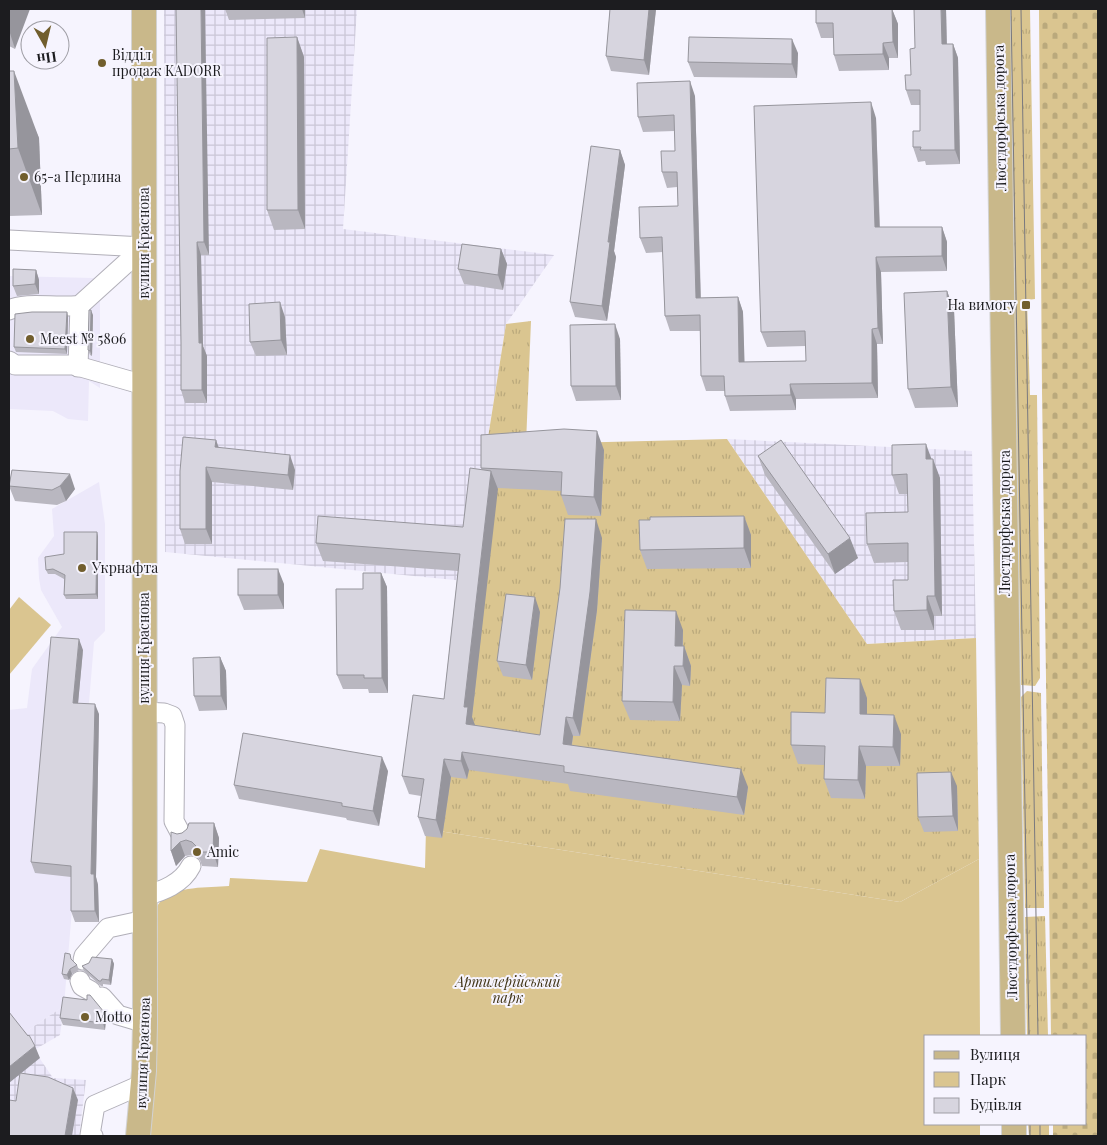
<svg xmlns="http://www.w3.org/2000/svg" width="1107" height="1145" font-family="'Playfair Display',serif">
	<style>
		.built { fill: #ece8fa }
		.industrial { fill: url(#industrial-grid) }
		.grass { fill: url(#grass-tufts) }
		.cemetery { fill: url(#cemetery-stones) }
		.green { fill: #dac590 }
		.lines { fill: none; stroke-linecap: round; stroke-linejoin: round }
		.minor-casing { stroke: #b1afb8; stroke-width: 21 }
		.major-casing { stroke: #d2d2d2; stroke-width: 26 }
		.minor { stroke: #fff; stroke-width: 19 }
		.major { stroke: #c9b88a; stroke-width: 24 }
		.tram { stroke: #7a797f; stroke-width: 1 }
		.wall { fill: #b9b7c0 }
		.shaded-wall { fill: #96959c }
		.building { fill: #d7d5df; stroke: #96959c }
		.poi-dot { fill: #715e2d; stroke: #f6f4fe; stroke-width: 2 }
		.labels { text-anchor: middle; stroke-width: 4; stroke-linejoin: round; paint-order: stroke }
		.poi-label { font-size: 14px; fill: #1c1c1f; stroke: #f6f4fe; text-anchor: start }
		.street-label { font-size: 14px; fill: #1c1c1f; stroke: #f6f4fe }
		.park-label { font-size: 14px; font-style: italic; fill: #413517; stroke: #f6f4fe }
	</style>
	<defs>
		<pattern id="industrial-grid" width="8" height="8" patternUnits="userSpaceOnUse" patternTransform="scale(1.25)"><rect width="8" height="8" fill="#ece8fa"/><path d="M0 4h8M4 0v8" fill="none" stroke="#cac6d6"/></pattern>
		<pattern id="grass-tufts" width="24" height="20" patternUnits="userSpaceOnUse" patternTransform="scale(1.25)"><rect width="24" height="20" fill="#dac590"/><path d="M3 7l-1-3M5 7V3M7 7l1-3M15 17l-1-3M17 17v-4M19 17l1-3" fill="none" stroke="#baa97c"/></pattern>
		<pattern id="cemetery-stones" width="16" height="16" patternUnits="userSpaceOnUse" patternTransform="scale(1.25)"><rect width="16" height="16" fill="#dac590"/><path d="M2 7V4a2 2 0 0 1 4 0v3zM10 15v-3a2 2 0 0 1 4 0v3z" fill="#baa97c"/></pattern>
	</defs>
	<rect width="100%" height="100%" fill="#f6f4fe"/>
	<!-- built -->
	<g class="built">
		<polygon points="9,276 93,278 100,277 100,388 89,381 88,421 68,419 53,411 9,409"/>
		<polygon points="99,482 105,524 105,631 94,642 64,1006 9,1043 9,710 27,708 32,669 62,627 41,590 39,578 38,558 54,536 52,509"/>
	</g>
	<!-- industrial -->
	<g class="industrial">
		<polygon points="164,9 357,9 343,229 554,255 506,324 465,581 165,552"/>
		<polygon points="727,439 972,451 976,638 867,644"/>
		<polygon points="64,1006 60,1035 34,1050 53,1078 86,1080 79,1136 9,1136 9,1043"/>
	</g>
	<!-- grass -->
	<g class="grass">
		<polygon points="1009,9 1030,9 1035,299 1027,300 1030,395 1037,395 1040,678 1035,686 1021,685"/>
		<polygon points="531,321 526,444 727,439 867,644 976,638 979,859 900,902 426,829 506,324"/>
		<polygon points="1027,691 1041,693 1044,908 1025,908 1021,697"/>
		<polygon points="1045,916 1048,1036 1027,1036 1025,917"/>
		<polygon points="1028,1124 1049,1124 1049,1136 1029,1136"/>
	</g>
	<!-- cemetery -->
	<polygon class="cemetery" points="1039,9 1098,9 1098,1136 1053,1136 1053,1124 1086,1124 1086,1036 1051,1036 1042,391"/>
	<!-- green -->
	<g class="green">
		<polygon points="19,597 51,625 9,675 9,610"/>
		<path d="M 426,829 L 900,902 L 979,859 L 980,1036 L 926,1036 L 926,1124 L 980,1124 L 980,1136 L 142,1136 L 150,920 C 153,914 156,907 160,902 C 176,885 208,888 229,886 L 230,878 L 307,882 L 320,849 L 425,868 Z"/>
	</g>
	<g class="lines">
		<!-- minor casing -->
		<g class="minor-casing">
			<g id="minor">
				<polyline points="9,240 144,247"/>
				<path d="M 9,310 C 28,301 57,309 80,305 L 144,247"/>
				<polyline points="9,361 15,365 74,365 144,385"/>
				<polyline points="78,367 80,305"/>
				<polyline points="144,712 164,713 172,716 175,725 174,821 183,838"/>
				<path d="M 145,896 C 162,891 182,884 191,866"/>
				<polyline points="83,960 84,956 108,928 145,920"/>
				<polyline points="80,981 82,986 91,991"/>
				<polyline points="102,997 118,1015 145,1023"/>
				<polyline points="93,1136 90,1135 95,1105 143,1084"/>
			</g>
		</g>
		<!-- major casing -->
		<g class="major-casing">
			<g id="major">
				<polyline points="998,9 1013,1036"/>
				<polyline points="1014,1124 1014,1136"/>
				<polyline points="138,1136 144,1071 145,1023 144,9"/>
			</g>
		</g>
		<!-- minor -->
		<use href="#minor" class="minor"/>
		<!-- major -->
		<use href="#major" class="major"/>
		<!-- tram -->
		<g class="tram">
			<polyline points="1011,9 1029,1036"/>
			<polyline points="1021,9 1038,1036"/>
			<polyline points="1030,1124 1030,1136"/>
			<polyline points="1040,1124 1040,1136"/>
		</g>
	</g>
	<!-- wall -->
	<g class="wall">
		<polygon points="9,9 15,49 9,46"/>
		<polygon points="176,9 209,255 201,255 203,346 207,356 207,403 185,403 181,390 181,343"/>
		<polygon points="225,9 305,9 305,18 229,20"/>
		<polygon points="610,9 656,9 649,75 611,71 606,56"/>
		<polygon points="892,9 898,24 898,58 889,58 889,70 839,71 834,55 833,38 821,38 816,23"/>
		<polygon points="946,9 947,44 953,44 958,58 960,164 926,165 925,161 918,162 913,147 920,131 920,105 911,105 906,90 911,75 915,48"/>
		<polygon points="297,37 304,57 305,229 274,230 267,210"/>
		<polygon points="798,53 797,78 694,77 688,62"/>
		<polygon points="9,71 39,138 42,215 9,216"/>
		<polygon points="695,96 701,298 738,297 743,312 744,362 806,361 806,346 767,347 761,332 876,118 880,227 942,227 947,242 947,271 881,272 883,344 877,344 878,398 796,399 796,410 730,411 725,396 725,391 706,391 701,376 700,331 670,331 665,316 663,252 646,253 640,238 678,206 677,187 667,188 662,172 675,151 675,131 643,132 638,117"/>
		<polygon points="620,150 625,165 614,251 616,257 607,321 575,317 570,302"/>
		<polygon points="501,249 507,264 503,290 464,284 458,269"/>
		<polygon points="36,270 39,280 39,294 17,296 13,286"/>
		<polygon points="947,291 954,310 958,407 915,408 908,389"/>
		<polygon points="67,312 68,317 67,354 16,352 14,347"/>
		<polygon points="93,315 92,356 90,355 88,350"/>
		<polygon points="285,317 287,355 256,356 250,342"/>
		<polygon points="620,339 621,400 576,401 571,386"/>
		<polygon points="216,440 219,448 295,470 293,490 212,482 212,544 185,544 180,529"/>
		<polygon points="604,450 601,516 568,515 561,495 562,491 497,488 472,717 475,726 540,735 602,538 597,610 580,736 573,736 572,745 748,787 744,815 570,791 568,784 469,770 467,779 451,777 442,838 425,836 418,817 421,796 409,794 402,776 444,699 458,571 323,561 316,543 463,527 482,470 481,468"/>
		<polygon points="758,456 858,558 835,574 765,475"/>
		<polygon points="931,459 940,478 942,616 934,616 934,630 901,630 894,611 908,580 908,562 874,563 867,544 908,512 907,494 899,494 892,475"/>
		<polygon points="12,470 75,489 66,501 57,505 15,501 9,486"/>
		<polygon points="744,516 751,535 751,568 647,569 640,550 650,520"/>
		<polygon points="97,532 98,537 98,599 66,599 64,595 64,579 55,574 48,574 46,570 64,554"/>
		<polygon points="381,573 387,587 388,693 369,693 368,689 343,689 337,675 363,589"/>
		<polygon points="284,584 284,609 244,610 238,595"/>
		<polygon points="540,612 532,680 503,676 497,661"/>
		<polygon points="683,630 683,646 684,646 691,666 690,686 682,685 680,721 630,720 622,701"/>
		<polygon points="83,650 78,703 99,714 96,877 98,885 99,922 75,922 71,911 71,877 35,873 31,862"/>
		<polygon points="220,657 226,671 227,710 199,711 194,696"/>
		<polygon points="867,698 867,714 901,734 900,766 866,766 865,799 831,798 824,779 824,765 798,764 791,745 825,713"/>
		<polygon points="388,771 379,826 347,820 346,818 239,799 234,785"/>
		<polygon points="957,786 958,831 924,832 918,817"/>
		<polygon points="214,823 219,838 218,867 202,866 200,860 197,857 191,855 185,856 176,866 171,851 177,834 182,833"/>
		<polygon points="72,959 72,960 77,965 79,970 72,974 69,980 64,979 62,974"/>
		<polygon points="112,959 114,964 111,985 103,984 103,986 101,986 84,971 82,966"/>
		<polygon points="104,1012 106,1019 105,1030 63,1025 60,1018"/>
	</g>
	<!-- shaded-wall -->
	<g class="shaded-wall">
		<polygon points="9,9 30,9 15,49 9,30"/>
		<polygon points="201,9 205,9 209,255 204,242"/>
		<polygon points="302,9 305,9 305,18"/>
		<polygon points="649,9 656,9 649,75 644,60"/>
		<polygon points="892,9 898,24 898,58 893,42"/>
		<polygon points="941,9 946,9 947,59 942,44"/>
		<polygon points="297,37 304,57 305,229 298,210"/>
		<polygon points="792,39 798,53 797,78 792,64"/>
		<polygon points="883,43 889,58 889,70 883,54"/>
		<polygon points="953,44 958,58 960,164 955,150"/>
		<polygon points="14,71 39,138 42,215 18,148"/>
		<polygon points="690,81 695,96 701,313 696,298"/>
		<polygon points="871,102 876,118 880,243 875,227"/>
		<polygon points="620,150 625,165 614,251 616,257 607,321 602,306 608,242"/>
		<polygon points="942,227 947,242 947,271 942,256"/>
		<polygon points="197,242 201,255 203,346 207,356 207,403 202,390 199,343"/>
		<polygon points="501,249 507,264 503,290 498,275"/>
		<polygon points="876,257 881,272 883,344 878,328"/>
		<polygon points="36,270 39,280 39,294 35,284"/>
		<polygon points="947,291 954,310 958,407 951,387"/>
		<polygon points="738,297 743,312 745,377 739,362"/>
		<polygon points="280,302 285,317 287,355 281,340"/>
		<polygon points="91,310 93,315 92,356 90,351"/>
		<polygon points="67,312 68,317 67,354 65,349"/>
		<polygon points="615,324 620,339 621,400 616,386"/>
		<polygon points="872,329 877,344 878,398 872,383"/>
		<polygon points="790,384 796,399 796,410 791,395"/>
		<polygon points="597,431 604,450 601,516 594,497"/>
		<polygon points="216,440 221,455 215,447"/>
		<polygon points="926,444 933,463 926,459"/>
		<polygon points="290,455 295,470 293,490 288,475"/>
		<polygon points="933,459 940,478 942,616 935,596"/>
		<polygon points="206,467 212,482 212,544 206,529"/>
		<polygon points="491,471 498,489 472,717 475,725 466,724 464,707"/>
		<polygon points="70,474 75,489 66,501 60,486"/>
		<polygon points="744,516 751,535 751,568 744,548"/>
		<polygon points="596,519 602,538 597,610 580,736 573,718"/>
		<polygon points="97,532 98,537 98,599 96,594"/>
		<polygon points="850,538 858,558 835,574 828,554"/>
		<polygon points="278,569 284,584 284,609 278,595"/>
		<polygon points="381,573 387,587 388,693 382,678"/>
		<polygon points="927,596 934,616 934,630 927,610"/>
		<polygon points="535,597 540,612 532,680 526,665"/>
		<polygon points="676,611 683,630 682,665 675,646"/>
		<polygon points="79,639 83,650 77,714 73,703"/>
		<polygon points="684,646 691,666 690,686 683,666"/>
		<polygon points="220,657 226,671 227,710 221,696"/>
		<polygon points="674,666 682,685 680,721 673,702"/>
		<polygon points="860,679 867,698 867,733 860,714"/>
		<polygon points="95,704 99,714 96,877 98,885 99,922 95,911 91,874"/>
		<polygon points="894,715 901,734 900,766 893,747"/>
		<polygon points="566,717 573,736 569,762 563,744"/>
		<polygon points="859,746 866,766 865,799 858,780"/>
		<polygon points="462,752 469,770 467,779 461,761"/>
		<polygon points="382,757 388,771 379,826 373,811"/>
		<polygon points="444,759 451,777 442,838 436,820"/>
		<polygon points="741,769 748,787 744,815 737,797"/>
		<polygon points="951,772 957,786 958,831 953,816"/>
		<polygon points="214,823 219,838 218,867 213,852"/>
		<polygon points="180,842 185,856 176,866 171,851"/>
		<polygon points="112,959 114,964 111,985 109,980"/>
		<polygon points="70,969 72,974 69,980 67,975"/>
		<polygon points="104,1012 106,1019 105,1030 103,1023"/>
		<polygon points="35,1046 40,1058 9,1083 9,1067"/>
		<polygon points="73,1088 78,1100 72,1136 65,1136"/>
	</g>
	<!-- building -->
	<g class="building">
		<polygon points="176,9 201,9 204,242 197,242 199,343 202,343 202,390 181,390 181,343"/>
		<polygon points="610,9 649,9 644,60 606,56"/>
		<polygon points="816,9 892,9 893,42 883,43 883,54 834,55 833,23 816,23"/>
		<polygon points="914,9 941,9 942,44 953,44 955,150 920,150 921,147 913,147 913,131 920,131 920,90 906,90 905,75 911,75 910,49 915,48"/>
		<polygon points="297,37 298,210 267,210 267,38"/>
		<polygon points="689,37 792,39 792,64 688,62"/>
		<polygon points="9,71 14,71 18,148 9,149"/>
		<polygon points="690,81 696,298 738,297 739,362 806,361 805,331 761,332 754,106 871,102 875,227 942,227 942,256 876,257 878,328 872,329 872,383 790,384 791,395 725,396 724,376 701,376 700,315 665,316 662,237 640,238 639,207 678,206 677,172 662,172 661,151 675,151 674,115 638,117 637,83"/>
		<polygon points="591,146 620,150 608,242 610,242 602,306 570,302"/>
		<polygon points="462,244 501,249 498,275 458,269"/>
		<polygon points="13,269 36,270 35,284 13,286"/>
		<polygon points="947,291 951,387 908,389 904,293"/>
		<polygon points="280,302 281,340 250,342 249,304"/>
		<polygon points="89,310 91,310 90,351 88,350"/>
		<polygon points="32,312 67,312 65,349 14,347 15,314"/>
		<polygon points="615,324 616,386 571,386 570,325"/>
		<polygon points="564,429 597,431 594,497 561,495 562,472 481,468 481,435"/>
		<polygon points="183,437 216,440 215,447 290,455 288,475 206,467 206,529 180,529 180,471"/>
		<polygon points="781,440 850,538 828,554 758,456"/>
		<polygon points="926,444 926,459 933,459 935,596 927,596 927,610 894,611 893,580 908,580 908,543 867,544 866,513 908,512 907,474 892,475 892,445"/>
		<polygon points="470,468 491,471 464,707 468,707 466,724 540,735 560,588 565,519 596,519 590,592 573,718 566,717 563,744 741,769 737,797 564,772 564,766 462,752 461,761 444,759 436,820 418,817 424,779 402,776 413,695 444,699 460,554 316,543 318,516 463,527"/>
		<polygon points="12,470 70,474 60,486 52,490 9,486"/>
		<polygon points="744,516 744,548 640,550 639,520 650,520 650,517"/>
		<polygon points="64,532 97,532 96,594 64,595 65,575 53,569 46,570 45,557 64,554"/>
		<rect x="238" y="569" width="40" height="26"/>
		<polygon points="363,573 381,573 382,678 364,678 364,675 337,675 336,589 363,589"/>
		<polygon points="506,594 535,597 526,665 497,661"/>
		<polygon points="625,610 676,611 675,646 684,646 683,666 674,666 673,702 622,701"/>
		<polygon points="51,637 79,639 73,703 95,704 91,874 94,874 95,911 71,911 71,866 31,862"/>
		<polygon points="220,657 221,696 194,696 193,658"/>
		<polygon points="826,678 860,679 860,714 894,715 893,747 859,746 858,780 824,779 825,746 791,745 791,712 825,713"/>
		<polygon points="243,733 382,757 373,811 342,806 342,803 234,785"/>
		<polygon points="951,772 953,816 918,817 917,773"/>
		<polygon points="189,823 214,823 213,852 197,852 196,846 192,842 186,840 180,842 171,851 171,832 177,834 182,833 187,829"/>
		<polygon points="65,953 70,954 71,959 77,965 70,969 67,975 62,974"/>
		<polygon points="92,957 112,959 109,980 102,979 101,981 99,981 82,966 89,963"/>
		<polygon points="87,995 90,995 104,1012 103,1023 60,1018 63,997 87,1000"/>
		<polygon points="9,1012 28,1036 29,1035 35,1046 9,1067"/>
		<polygon points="20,1073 48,1077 73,1088 65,1136 9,1136 9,1100 16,1101"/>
	</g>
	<!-- markers -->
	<g class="poi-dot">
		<circle cx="102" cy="63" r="5"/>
		<circle cx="24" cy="177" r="5"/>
		<rect x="1021" y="300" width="10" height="10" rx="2.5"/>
		<circle cx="30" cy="339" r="5"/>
		<circle cx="82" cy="568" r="5"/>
		<circle cx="197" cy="852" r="5"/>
		<circle cx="85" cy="1017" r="5"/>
	</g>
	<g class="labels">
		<!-- poi labels -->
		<g class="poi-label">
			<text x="112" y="60">Відділ<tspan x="112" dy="16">продаж KADORR</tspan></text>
			<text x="34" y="182">65-а Перлина</text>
			<text x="1016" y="310" text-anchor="end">На вимогу</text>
			<text x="40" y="344">Meest № 5806</text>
			<text x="92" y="573">Укрнафта</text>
			<text x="207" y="857">Amic</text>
			<text x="95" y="1022">Motto</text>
		</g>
		<!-- street labels -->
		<g class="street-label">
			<text transform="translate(1000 118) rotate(-91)" y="5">Люстдорфська дорога</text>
			<text transform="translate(144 243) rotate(-90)" y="5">вулиця Краснова</text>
			<text transform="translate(1005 523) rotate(-90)" y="5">Люстдорфська дорога</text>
			<text transform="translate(144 648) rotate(-90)" y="5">вулиця Краснова</text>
			<text transform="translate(1011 927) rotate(-91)" y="5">Люстдорфська дорога</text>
			<text transform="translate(143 1053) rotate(-88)" y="5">вулиця Краснова</text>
		</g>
		<!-- park labels -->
		<g class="park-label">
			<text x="508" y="987">Артилерійський<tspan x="508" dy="16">парк</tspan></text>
		</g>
	</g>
	<!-- border -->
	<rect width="1107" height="1145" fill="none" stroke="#1c1c1f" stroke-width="20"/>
	<!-- legend -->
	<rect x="924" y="1035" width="162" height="90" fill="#f6f4fe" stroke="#9f9ea5"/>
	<rect x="934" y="1051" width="25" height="8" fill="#c9b88a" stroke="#9f9ea5"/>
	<text x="970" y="1060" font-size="15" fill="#1c1c1f">Вулиця</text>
	<rect x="934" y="1072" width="25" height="15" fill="#dac590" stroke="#9f9ea5"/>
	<text x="970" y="1085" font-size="15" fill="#1c1c1f">Парк</text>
	<rect x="934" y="1098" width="25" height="15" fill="#d7d5df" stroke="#9f9ea5"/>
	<text x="970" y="1110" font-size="15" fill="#1c1c1f">Будівля</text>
	<!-- north arrow -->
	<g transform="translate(45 45) rotate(172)"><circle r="24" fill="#f6f4fe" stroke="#9f9ea5"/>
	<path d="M0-4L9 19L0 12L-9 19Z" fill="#715e2d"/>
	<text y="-8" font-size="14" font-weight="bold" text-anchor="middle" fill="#1c1c1f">Пн</text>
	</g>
</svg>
